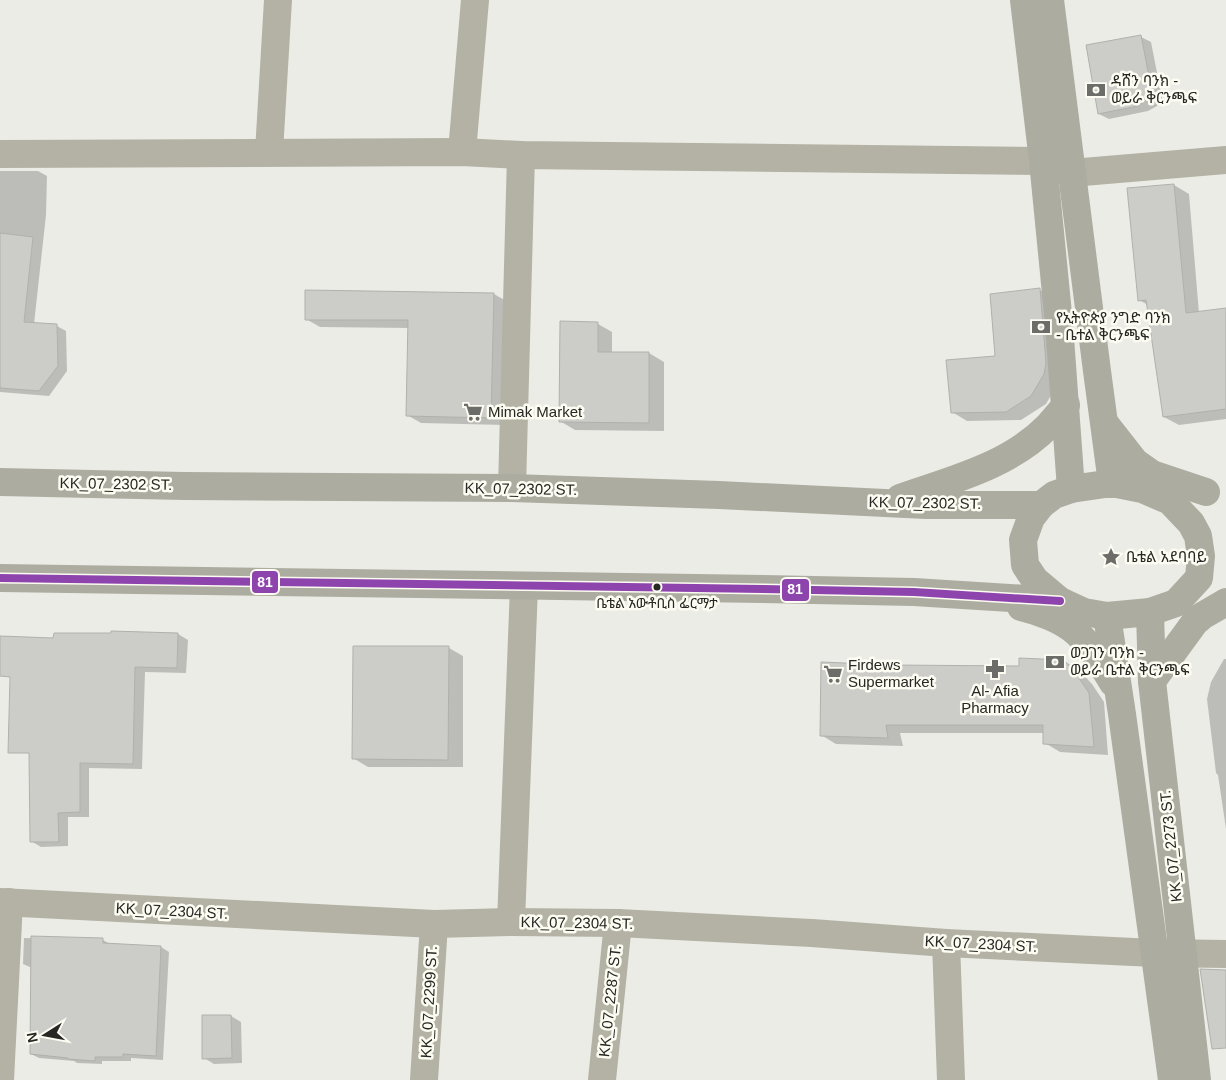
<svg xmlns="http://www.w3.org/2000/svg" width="1226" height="1080" font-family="Arial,'Noto Sans Ethiopic',sans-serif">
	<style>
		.shadow { fill: #0003 }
		.building { fill: #ccccc8; stroke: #b0b0ad }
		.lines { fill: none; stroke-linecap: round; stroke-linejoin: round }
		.street { stroke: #b3b2a4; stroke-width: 28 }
		.primary { stroke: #acaca0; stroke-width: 28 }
		.bus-1-casing { stroke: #fcfcf2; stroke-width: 11 }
		.bus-1 { stroke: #8e44ad; stroke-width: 8 }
		.bus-dot { fill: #272723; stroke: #fcfcf2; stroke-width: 2 }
		.labels { text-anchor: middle; stroke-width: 5; stroke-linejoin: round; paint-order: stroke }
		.bus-label { font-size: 14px; fill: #272723; stroke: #fcfcf2 }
		.poi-label { font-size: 15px; fill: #272723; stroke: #fcfcf2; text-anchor: start }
		.street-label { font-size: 15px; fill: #272723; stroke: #fcfcf2 }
		.line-badge { stroke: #fcfcf2; stroke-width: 2 }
		.badge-label { font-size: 14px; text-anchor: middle; font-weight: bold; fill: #fff }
	</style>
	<rect width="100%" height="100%" fill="#ecece7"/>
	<!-- shadow -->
	<g class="shadow">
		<polygon points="1141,37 1151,42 1162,98 1157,106 1148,111 1109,119 1099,114"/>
		<polygon points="0,171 38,171 47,176 46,215 34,324 57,326 66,331 67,371 49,396 0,392"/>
		<polygon points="1174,185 1189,194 1199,313 1226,310 1226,419 1179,425 1164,417 1148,305 1139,300"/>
		<polygon points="1040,290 1054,298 1058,383 1046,404 1021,420 967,421 952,412 996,357"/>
		<polygon points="494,294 508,302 505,425 421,423 407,415 409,328 320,327 306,319"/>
		<polygon points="598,324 612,332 612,353 649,353 664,362 664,431 575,430 560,421"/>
		<polygon points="112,632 178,634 188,640 186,673 145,672 142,769 89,768 89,817 68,817 68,846 41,847 31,841 29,672 0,671 0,636 54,639 112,635"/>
		<polygon points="449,648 463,656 463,767 368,767 353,758"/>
		<polygon points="1224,659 1226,659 1226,829 1218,775 1216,773 1207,699 1211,682"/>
		<polygon points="1064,661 1079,670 1092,684 1104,702 1108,755 1060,752 1045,743 1045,733 900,733 903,746 836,744 821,735 893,666 1020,667"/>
		<polygon points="24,938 103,940 110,944 161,947 169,952 163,1060 131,1058 131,1061 102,1061 102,1064 77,1063 74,1061 39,1058 31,1054 32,968 23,964"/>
		<polygon points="231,1016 241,1022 242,1063 214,1064 204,1058 203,1017"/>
	</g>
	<!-- building -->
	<g class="building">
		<polygon points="1141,35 1152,92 1146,100 1138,106 1098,114 1086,45"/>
		<polygon points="1174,184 1186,313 1226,308 1226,409 1163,417 1146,300 1138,301 1127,188"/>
		<polygon points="0,233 33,237 24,322 57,324 58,366 39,391 0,388"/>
		<polygon points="1040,288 1046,363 1044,374 1031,396 1006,412 951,413 946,360 995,356 990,294"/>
		<polygon points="305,290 494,293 491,418 406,416 408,320 305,320"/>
		<polygon points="560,321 598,322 598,352 649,352 649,423 559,422"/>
		<polygon points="111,631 178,633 177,668 135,667 133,764 80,763 80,812 58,813 59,842 30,842 29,753 8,753 10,677 0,676 0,636 53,638 54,633 111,633"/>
		<polygon points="353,646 449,646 448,760 352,759"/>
		<polygon points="1019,658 1064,660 1077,675 1089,693 1094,747 1043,744 1043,725 886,725 888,738 820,736 821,662 893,665 1019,666"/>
		<polygon points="31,936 103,938 103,943 161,946 156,1056 123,1054 123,1057 95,1057 95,1061 68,1059 68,1058 30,1054"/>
		<polygon points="1200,969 1226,970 1226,1048 1212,1049"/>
		<polygon points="202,1015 231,1015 232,1058 202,1059"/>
	</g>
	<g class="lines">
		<!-- street -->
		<g class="street">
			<polyline points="269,152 278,0"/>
			<polyline points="462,152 475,0"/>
			<polyline points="0,154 462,152 521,155 1043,161"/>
			<polyline points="1071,173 1226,160"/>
			<polyline points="512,488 521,155"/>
			<polyline points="0,902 434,924 511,922 618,923 812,933 946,943 1154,953 1226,954"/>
			<polyline points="511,922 524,586"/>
			<polyline points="946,943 951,1080"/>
			<polyline points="0,1080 9,902"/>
			<polyline points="424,1080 434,924"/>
			<polyline points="602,1080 618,923"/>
		</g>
		<!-- primary -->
		<g class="primary">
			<polyline points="1024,0 1043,161 1059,324 1071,489"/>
			<polyline points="1050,0 1097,371 1112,483"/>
			<polyline points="1106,425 1135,462 1152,474 1206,492"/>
			<polyline points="0,482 184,486 512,488 719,495 926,505 1041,505"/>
			<polygon points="1112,483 1142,489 1170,501 1191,523 1198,536 1201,556 1199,578 1176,603 1150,612 1107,616 1084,612 1060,601 1035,580 1025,565 1023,540 1031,518 1041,505 1054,495 1071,489"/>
			<path d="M 900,498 C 951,480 1009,466 1048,426 C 1054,419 1060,412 1066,405"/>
			<polyline points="0,578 763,589 914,592 1060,601"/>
			<path d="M 1021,607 C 1039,611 1063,620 1077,633 C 1092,647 1103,666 1113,683"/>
			<polyline points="1150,612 1152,681 1197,1080"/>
			<polyline points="1107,616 1122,714 1172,1080"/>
			<polyline points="1152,681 1195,622 1202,616 1226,602"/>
		</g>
		<!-- bus-1 casing -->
		<g class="bus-1-casing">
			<polyline id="bus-1" points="0,578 763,589 914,592 1060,601"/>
		</g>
		<!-- bus-1 -->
		<use href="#bus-1" class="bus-1"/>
	</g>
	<!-- icons -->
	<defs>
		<g id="bank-bare" transform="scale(1.5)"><path d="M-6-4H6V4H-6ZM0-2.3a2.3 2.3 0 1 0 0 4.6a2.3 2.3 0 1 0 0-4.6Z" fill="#6c6c68" stroke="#fcfcf2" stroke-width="2.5" paint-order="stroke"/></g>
		<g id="supermarket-bare" transform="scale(1.5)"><path d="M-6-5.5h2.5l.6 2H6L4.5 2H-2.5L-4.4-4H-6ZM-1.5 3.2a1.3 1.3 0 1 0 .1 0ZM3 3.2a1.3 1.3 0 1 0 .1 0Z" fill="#6c6c68" stroke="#fcfcf2" stroke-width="2.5" paint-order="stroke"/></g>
		<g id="sight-bare" transform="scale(1.5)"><path d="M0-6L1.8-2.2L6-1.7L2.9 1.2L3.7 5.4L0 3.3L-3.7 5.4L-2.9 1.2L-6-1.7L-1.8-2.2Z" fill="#6c6c68" stroke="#fcfcf2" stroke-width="2.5" paint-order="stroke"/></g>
		<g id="pharmacy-bare" transform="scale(1.5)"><path d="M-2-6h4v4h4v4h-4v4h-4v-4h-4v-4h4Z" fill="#6c6c68" stroke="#fcfcf2" stroke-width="2.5" paint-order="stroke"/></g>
	</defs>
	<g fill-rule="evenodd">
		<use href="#bank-bare" x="1096" y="90"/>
		<use href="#bank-bare" x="1041" y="327"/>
		<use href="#supermarket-bare" x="473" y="412"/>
		<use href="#sight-bare" x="1111" y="557"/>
		<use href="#bank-bare" x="1055" y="662"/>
		<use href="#pharmacy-bare" x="995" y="669"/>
		<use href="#supermarket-bare" x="833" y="674"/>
	</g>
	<!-- markers -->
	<circle class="bus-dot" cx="657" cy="587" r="4.5"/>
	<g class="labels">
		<!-- bus labels -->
		<g class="bus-label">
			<text x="657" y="608">ቤቴል አውቶቢስ ፌርማታ</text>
		</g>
		<!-- poi labels -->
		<g class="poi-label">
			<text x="1111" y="86">ዳሸን ባንክ -<tspan x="1111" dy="17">ወይራ ቅርንጫፍ</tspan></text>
			<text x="1056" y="323">የኢትዮጵያ ንግድ ባንክ<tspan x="1056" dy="17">- ቤተል ቅርንጫፍ</tspan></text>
			<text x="488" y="417">Mimak Market</text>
			<text x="1126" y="562">ቤቴል አደባባይ</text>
			<text x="1070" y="658">ወጋገን ባንክ -<tspan x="1070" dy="17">ወይራ ቤተል ቅርንጫፍ</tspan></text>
			<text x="848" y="670">Firdews<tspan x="848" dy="17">Supermarket</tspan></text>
			<text x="995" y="696" text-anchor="middle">Al- Afia<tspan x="995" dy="17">Pharmacy</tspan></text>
		</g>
		<!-- street labels -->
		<g class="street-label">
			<text transform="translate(116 484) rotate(1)" y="5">KK_07_2302 ST.</text>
			<text transform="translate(521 489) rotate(1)" y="5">KK_07_2302 ST.</text>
			<text transform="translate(925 503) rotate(1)" y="5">KK_07_2302 ST.</text>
			<text transform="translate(1171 846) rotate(-96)" y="5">KK_07_2273 ST.</text>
			<text transform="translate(172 911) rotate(3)" y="5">KK_07_2304 ST.</text>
			<text transform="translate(577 923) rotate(1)" y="5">KK_07_2304 ST.</text>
			<text transform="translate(981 944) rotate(3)" y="5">KK_07_2304 ST.</text>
			<text transform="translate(610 1001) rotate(-84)" y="5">KK_07_2287 ST.</text>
			<text transform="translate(429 1002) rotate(-87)" y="5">KK_07_2299 ST.</text>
		</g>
	</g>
	<g class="line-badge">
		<rect x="251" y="570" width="28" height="24" rx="5" fill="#8e44ad"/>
		<rect x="781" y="578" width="29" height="24" rx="5" fill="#8e44ad"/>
	</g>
	<g class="badge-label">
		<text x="265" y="587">81</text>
		<text x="795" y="594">81</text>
	</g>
	<!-- north arrow -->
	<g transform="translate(45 1035) rotate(259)" stroke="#fcfcf2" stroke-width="4" paint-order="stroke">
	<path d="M0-4L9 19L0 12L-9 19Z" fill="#272723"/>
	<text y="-8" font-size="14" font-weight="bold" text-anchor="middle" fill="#272723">N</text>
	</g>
</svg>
